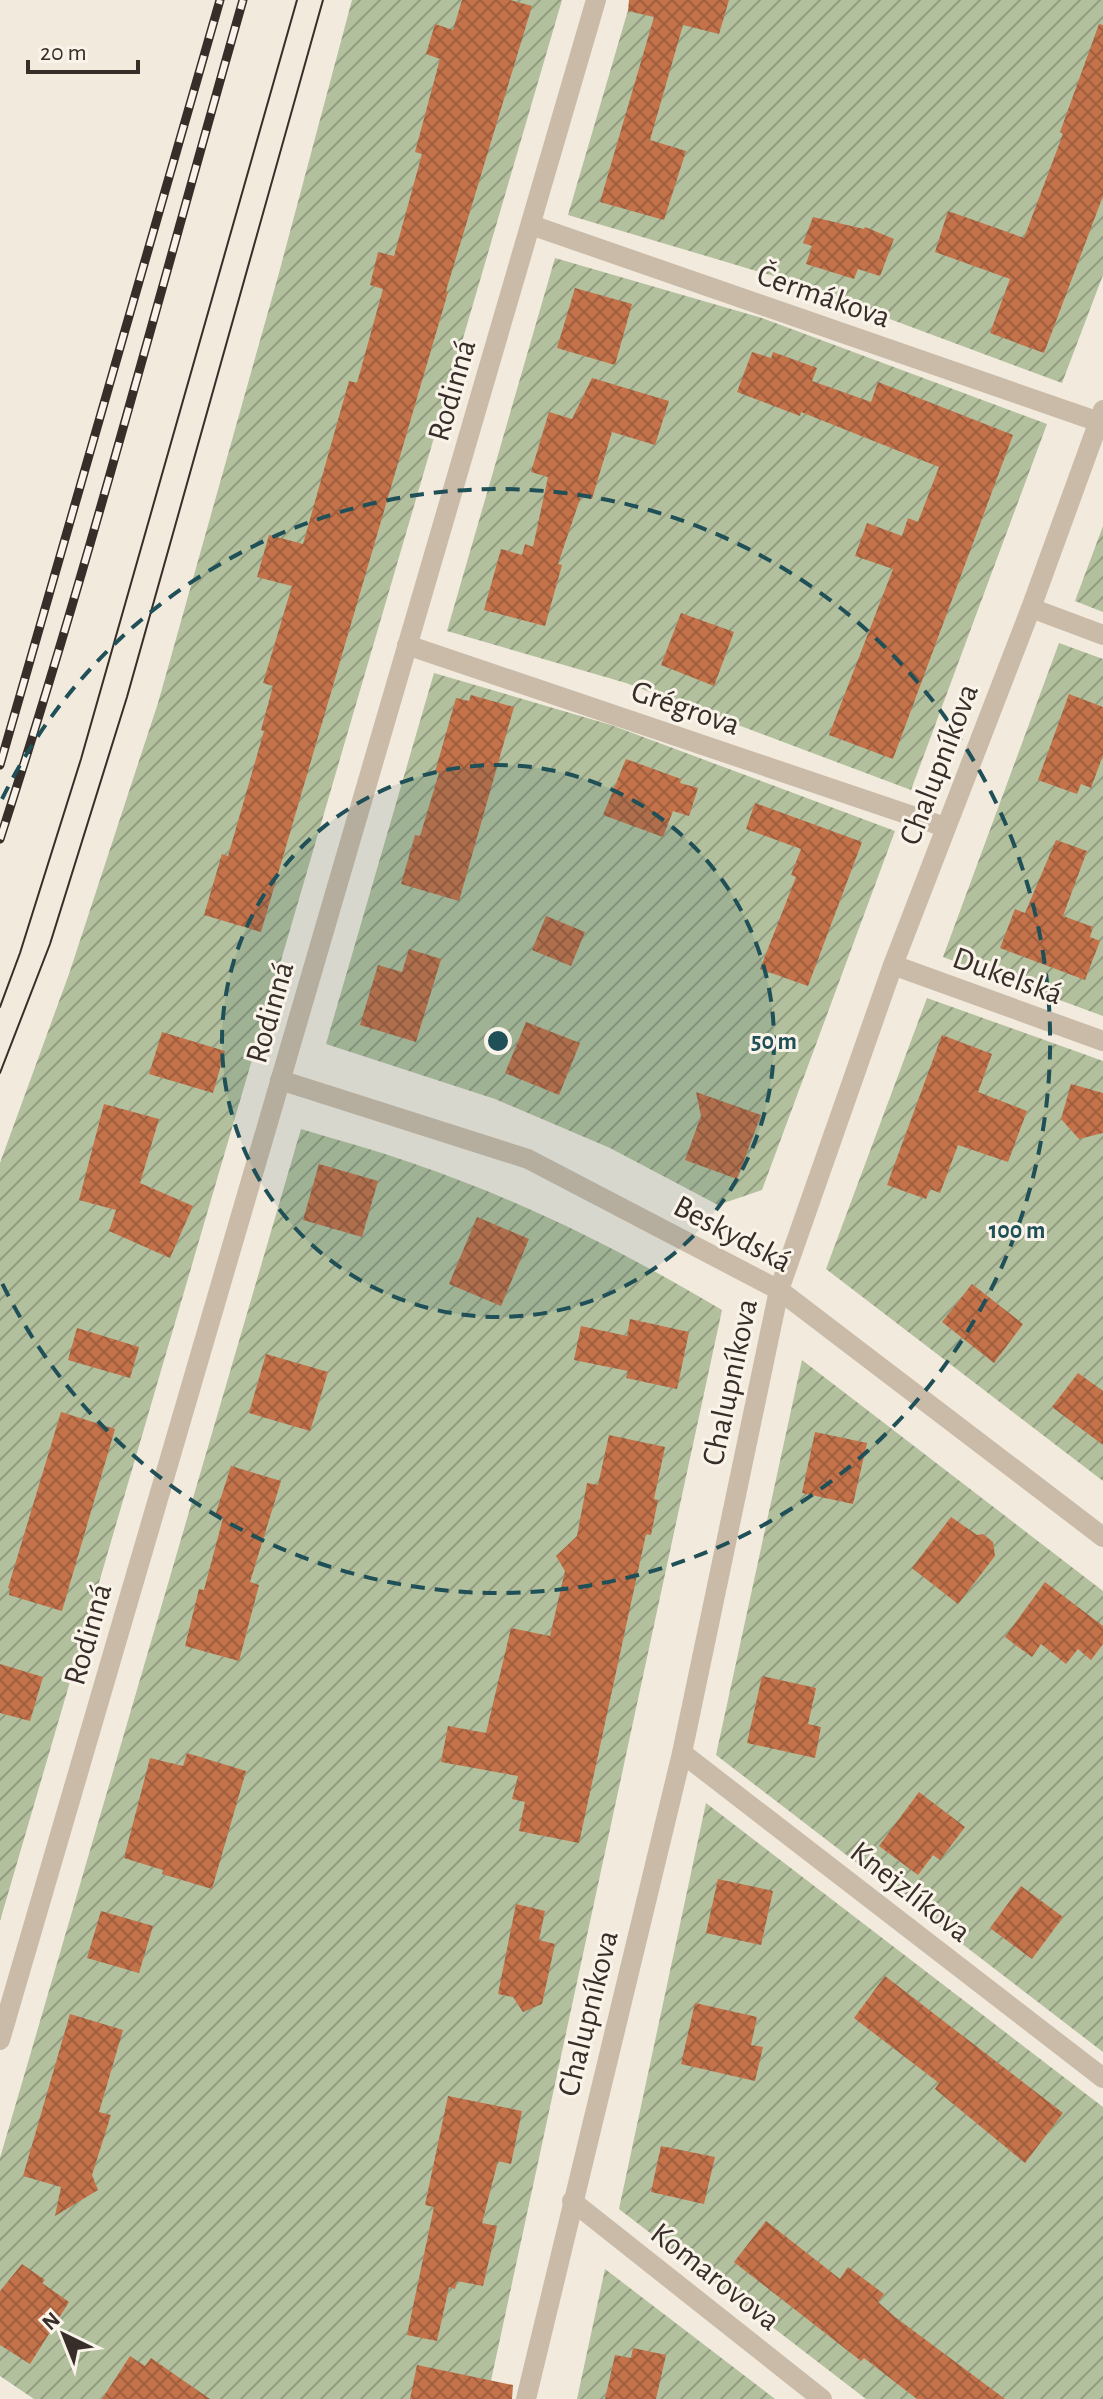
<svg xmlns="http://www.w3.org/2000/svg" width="1103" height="2399" font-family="'Alegreya Sans',sans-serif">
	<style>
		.garden { fill: url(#garden-furrows) }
		.building { fill: url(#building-cross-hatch) }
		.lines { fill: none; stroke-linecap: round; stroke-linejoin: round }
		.minor { stroke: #cabba9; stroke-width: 20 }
		.tram { stroke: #372e29; stroke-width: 2 }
		.rail-casing { stroke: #372e29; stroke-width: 9 }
		.rail { stroke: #f9f3e9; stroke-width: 6; stroke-dasharray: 18; stroke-linecap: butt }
		.ring { fill: none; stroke: #1f4f57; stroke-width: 4; stroke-dasharray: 14 10 }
		.labels { text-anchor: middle; stroke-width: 6; stroke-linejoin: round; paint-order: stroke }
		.street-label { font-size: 32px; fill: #372e29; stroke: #f9f3e9 }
		.centre { fill: #1f4f57; stroke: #f9f3e9; stroke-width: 4 }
		.ring-label { font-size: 24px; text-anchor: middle; font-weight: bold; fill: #1f4f57; stroke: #f9f3e9; stroke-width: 6; stroke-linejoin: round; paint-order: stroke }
	</style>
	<defs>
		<pattern id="garden-furrows" width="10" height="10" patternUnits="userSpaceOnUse" patternTransform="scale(2)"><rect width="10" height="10" fill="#b2c09d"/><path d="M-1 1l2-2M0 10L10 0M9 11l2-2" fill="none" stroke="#929c80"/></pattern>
		<pattern id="building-cross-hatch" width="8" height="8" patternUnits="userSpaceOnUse" patternTransform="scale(2)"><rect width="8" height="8" fill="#c3724a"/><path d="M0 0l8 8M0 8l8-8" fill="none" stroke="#9f5e3e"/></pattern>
	</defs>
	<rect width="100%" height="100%" fill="#f2eadd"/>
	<!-- garden -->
	<g class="garden">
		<polygon points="352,0 562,0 0,1921 0,1163 69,974 158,703 279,273"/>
		<polygon points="631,0 1103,0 1103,275 1062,383 777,277 568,215"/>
		<polygon points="555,258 762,318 1047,424 911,790 626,683 447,631"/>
		<polygon points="1103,526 1103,612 1075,601"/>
		<polygon points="1059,643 1103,659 1103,1016 943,957"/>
		<polygon points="434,673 611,725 895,831 762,1190 718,1205 610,1148 495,1099 326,1044"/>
		<polygon points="927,998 1103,1061 1103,1481 826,1269"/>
		<path d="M 301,1129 C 338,1140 375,1150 412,1163 C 521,1200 623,1251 722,1310 L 487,2399 L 34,2399 L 0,2376 L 0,2158 Z"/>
		<polygon points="802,1360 1103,1591 1103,2052 716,1755"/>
		<polygon points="706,1803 1103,2107 1103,2399 866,2399 619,2209"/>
		<polygon points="605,2269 775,2399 577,2399"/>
	</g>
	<!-- building -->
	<g class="building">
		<polygon points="462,0 510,0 532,6 446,291 448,292 261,932 204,915 222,854 228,856 264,731 261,730 273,686 263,683 292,586 257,577 269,535 303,544 349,381 357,383 383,289 370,285 378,252 394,256 422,154 415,152 440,59 426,54 435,24 453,30"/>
		<polygon points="629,0 729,0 719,34 683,25 650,140 686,151 664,220 600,202 654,17 628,11"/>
		<polygon points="1099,24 1103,25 1103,196 1044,353 990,333 1010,279 935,252 948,211 1024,238 1063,134 1060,132"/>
		<polygon points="813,217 864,229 865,227 894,239 880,276 858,269 854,279 806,264 812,246 803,243"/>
		<polygon points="575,288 632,304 615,365 557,348"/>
		<polygon points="752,352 771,358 773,352 817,368 812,381 871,402 878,382 1013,435 893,759 829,735 893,569 855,556 867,523 902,536 908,518 918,522 939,467 801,412 800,416 737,392"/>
		<polygon points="592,378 669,401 655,445 612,432 592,499 581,496 558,564 562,565 545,626 484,610 501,549 522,555 525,544 533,547 548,477 531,472 549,412 572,419"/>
		<polygon points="681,613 734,632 714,686 661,665"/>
		<polygon points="1069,694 1103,707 1103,755 1091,788 1081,784 1077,794 1038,780"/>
		<polygon points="471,695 514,707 459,901 401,884 415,835 420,836 439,773 435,772 456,698 469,701"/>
		<polygon points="626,759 681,779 680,783 698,788 689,816 673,811 663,837 603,815"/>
		<polygon points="755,803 862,842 808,986 760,969 796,877 791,875 801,849 746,829"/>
		<polygon points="1056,840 1087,851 1063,916 1093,927 1090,937 1100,941 1085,980 1000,948 1015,909 1025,913"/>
		<polygon points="546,916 585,932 571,966 532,950"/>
		<polygon points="409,949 441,959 416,1042 360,1025 378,965 402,972"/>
		<polygon points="526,1022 580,1043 559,1095 505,1073"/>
		<polygon points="162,1032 225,1051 213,1093 149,1074"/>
		<polygon points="942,1035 992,1054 978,1092 1027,1111 1008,1162 958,1145 940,1193 930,1189 926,1199 887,1185"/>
		<polygon points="1071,1084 1103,1093 1103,1133 1079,1139 1061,1119"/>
		<polygon points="696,1092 761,1115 737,1179 685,1160 701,1116"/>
		<polygon points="104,1104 159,1119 140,1183 193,1206 170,1258 109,1231 116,1210 79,1200"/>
		<polygon points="319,1164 378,1181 362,1237 303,1220"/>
		<polygon points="477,1217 529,1239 501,1306 449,1284"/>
		<polygon points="972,1284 1023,1324 994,1363 942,1322"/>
		<polygon points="630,1319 689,1332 677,1389 626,1378 628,1371 574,1360 581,1326 627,1336"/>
		<polygon points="77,1328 139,1347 130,1378 68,1360"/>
		<polygon points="266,1354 328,1372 310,1431 249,1413"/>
		<polygon points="1078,1373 1103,1391 1103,1445 1052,1407"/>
		<polygon points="61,1412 115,1429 62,1611 9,1595 10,1589 8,1588"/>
		<polygon points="815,1432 867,1443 853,1504 802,1493"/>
		<polygon points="609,1435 665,1447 654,1499 658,1500 651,1535 646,1534 579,1843 519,1831 525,1802 512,1799 518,1776 441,1762 448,1726 486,1733 511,1628 550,1636 565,1571 556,1556 577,1536 587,1483 598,1485"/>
		<polygon points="231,1466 281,1481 250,1582 259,1585 239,1661 185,1646 199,1589 204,1590 223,1518 215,1516"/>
		<polygon points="951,1517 977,1535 983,1534 993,1542 995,1556 958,1604 912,1568"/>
		<polygon points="1045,1582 1103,1626 1103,1644 1091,1660 1078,1649 1066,1664 1041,1644 1032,1657 1005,1637"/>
		<polygon points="0,1664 43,1677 30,1721 0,1713"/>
		<polygon points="762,1676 816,1688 808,1724 821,1727 815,1758 747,1743"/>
		<polygon points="187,1753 246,1771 212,1889 162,1874 163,1870 124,1858 150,1758 183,1766"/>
		<polygon points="919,1792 965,1827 940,1860 933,1855 918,1875 879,1846"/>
		<polygon points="718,1879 773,1891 761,1945 706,1933"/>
		<polygon points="1021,1886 1063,1917 1032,1959 990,1928"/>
		<polygon points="516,1904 545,1911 539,1940 555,1944 542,2004 523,2012 513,1997 498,1994"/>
		<polygon points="101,1911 153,1926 139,1973 87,1958"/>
		<polygon points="885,1976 1063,2113 1025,2163 935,2089 939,2083 854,2018"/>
		<polygon points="695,2003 757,2017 751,2045 763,2047 755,2081 681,2064"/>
		<polygon points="70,2014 123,2030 99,2112 111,2115 92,2175 98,2190 55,2216 61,2187 23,2176"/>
		<polygon points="448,2096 522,2111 511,2164 498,2161 482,2223 497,2226 483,2286 457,2281 455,2289 449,2287 437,2341 407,2335 434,2207 425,2205"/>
		<polygon points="661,2146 715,2157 704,2204 651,2192"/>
		<polygon points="766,2221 840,2279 848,2267 884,2294 878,2302 895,2317 1005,2399 917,2399 864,2358 861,2361 734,2262"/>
		<polygon points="22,2264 45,2280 42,2283 69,2302 30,2364 0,2345 0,2291"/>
		<polygon points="633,2348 666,2355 656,2399 605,2399 615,2355 631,2358"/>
		<polygon points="130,2356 145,2366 151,2358 210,2399 102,2399"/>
		<polygon points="417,2365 513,2385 512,2399 410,2399"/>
	</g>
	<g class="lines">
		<!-- minor -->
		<g class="minor">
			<polyline points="531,225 1099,422"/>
			<polyline points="1031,608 1103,635"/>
			<polyline points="407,645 945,827"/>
			<polyline points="893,965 1103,1041"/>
			<polyline points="280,1080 528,1159 779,1290 1103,1537"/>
			<polyline points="682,1753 1103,2078"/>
			<polyline points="0,2040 596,0"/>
			<polyline points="572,2201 822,2399"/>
			<polyline points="526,2399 682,1753 779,1290 893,965 1031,608 1103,410"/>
		</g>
		<!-- tram -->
		<g class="tram">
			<polyline points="0,1007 20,953 81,759 297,0"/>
			<polyline points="0,1073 50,944 127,697 323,0"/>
		</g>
		<!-- rail casing -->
		<g class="rail-casing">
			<g id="rail">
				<polyline points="0,765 220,0"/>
				<path d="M 0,839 C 90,562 163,280 243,0"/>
			</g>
		</g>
		<!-- rail -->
		<use href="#rail" class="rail"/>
	</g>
	<!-- distance rings -->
	<circle cx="498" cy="1041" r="276" fill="#1f4f57" fill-opacity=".12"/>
	<g class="ring">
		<circle cx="498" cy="1041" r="276"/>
		<path d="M2 799A552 552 0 1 1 2 1283"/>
	</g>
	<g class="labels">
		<!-- street labels -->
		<g class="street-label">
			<text transform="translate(824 295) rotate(19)" y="11">Čermákova</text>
			<text transform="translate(451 390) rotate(-74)" y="11">Rodinná</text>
			<text transform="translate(686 707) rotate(19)" y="11">Grégrova</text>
			<text transform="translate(938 764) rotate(-69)" y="11">Chalupníkova</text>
			<text transform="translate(1008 975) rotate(20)" y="11">Dukelská</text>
			<text transform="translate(269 1012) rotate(-74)" y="11">Rodinná</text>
			<text transform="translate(733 1233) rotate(28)" y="11">Beskydská</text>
			<text transform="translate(729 1382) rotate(-78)" y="11">Chalupníkova</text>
			<text transform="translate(87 1634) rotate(-74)" y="11">Rodinná</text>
			<text transform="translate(911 1891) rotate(38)" y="11">Knejzlíkova</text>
			<text transform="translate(587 2013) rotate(-76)" y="11">Chalupníkova</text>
			<text transform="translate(716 2276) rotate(38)" y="11">Komarovova</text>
		</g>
	</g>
	<circle cx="498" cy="1041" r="12" class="centre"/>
	<g class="ring-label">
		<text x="774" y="1049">50 m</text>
		<text x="1017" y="1238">100 m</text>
	</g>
	<!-- north arrow -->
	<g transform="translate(64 2335) rotate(317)" stroke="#f9f3e9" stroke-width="6" paint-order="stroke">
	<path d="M0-6L14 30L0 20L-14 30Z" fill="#372e29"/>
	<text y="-12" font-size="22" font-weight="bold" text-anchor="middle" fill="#372e29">N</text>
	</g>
	<!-- scale -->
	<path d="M28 60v12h110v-12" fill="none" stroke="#372e29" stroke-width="4"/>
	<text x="40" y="60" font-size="24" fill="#372e29" stroke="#f9f3e9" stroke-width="6" paint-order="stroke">20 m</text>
</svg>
